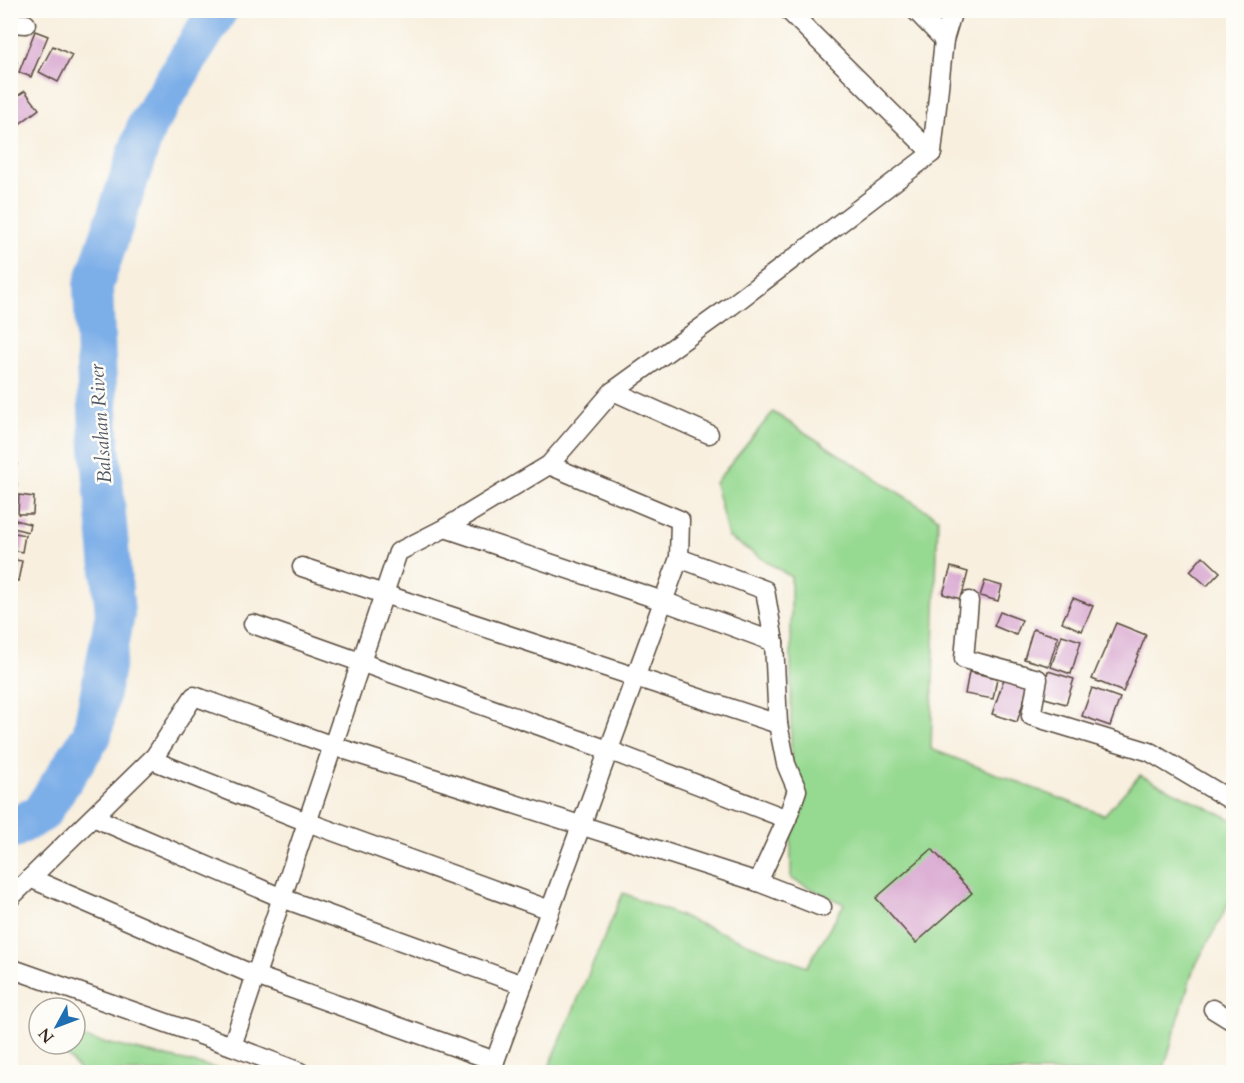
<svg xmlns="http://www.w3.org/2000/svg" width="1244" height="1083" font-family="Cardo,serif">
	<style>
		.green { fill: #96d991; stroke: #688258; stroke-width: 1.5 }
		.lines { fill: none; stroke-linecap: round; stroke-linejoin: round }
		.river { stroke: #7baee8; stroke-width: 40 }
		.building { fill: #d8a6d0 }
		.minor-casing { stroke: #57483b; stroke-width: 21 }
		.minor { stroke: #fff; stroke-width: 18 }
		.labels { text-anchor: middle; stroke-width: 5; stroke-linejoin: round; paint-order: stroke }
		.water-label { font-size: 20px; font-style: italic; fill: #515865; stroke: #fdfcf7 }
	</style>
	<rect width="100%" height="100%" fill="#fdfcf7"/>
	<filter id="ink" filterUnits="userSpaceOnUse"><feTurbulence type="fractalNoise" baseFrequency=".0167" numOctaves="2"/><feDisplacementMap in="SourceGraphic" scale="12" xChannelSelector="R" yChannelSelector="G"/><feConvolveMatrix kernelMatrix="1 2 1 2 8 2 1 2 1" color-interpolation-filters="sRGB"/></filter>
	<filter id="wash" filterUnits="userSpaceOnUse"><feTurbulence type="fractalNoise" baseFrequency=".008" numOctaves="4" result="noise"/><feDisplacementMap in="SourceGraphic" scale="24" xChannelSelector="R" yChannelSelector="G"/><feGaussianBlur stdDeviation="1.35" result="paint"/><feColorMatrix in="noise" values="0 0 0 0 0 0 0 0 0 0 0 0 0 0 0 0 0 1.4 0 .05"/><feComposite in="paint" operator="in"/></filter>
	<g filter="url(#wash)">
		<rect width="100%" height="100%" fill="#f8efde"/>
		<!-- green -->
		<g class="green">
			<polygon points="773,412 938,518 931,749 1104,815 1140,775 1233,820 1233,889 1227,907 1193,970 1163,1072 547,1072 623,893 807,967 844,904 791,879 791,577 728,537 715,483"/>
			<polygon points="75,1036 233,1072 81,1072 56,1044 75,1044"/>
		</g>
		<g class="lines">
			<!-- river -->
			<polyline class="river" points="10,830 41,813 92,735 115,614 99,436 93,286 147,125 218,10"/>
		</g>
		<g id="blocks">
			<!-- building -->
			<g class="building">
				<polygon points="35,31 48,36 31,77 19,72"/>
				<polygon points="53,46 72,55 58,82 39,72"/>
				<polygon points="10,60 17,62 11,81 10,81"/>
				<polygon points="25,91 39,109 18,125 10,116 10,101"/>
				<polygon points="10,163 14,163 12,190 10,190"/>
				<polygon points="10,204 14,205 12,224 10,223"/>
				<polygon points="10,462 17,463 15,475 10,474"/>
				<polygon points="10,482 17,484 11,506 10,505"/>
				<polygon points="19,495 34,497 33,514 18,514"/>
				<polygon points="12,519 30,524 28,532 10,527"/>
				<polygon points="10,532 25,535 22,552 10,550"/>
				<polygon points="1203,556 1220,572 1207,586 1190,571"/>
				<polygon points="10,559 22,561 18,581 10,579"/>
				<polygon points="951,567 968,572 961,599 943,594"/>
				<polygon points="985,581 1002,586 998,601 980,596"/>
				<polygon points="1073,598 1093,606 1082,631 1062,622"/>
				<polygon points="1000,612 1022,620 1016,635 994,626"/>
				<polygon points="1116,623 1146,635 1123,692 1092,679"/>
				<polygon points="1033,629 1058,637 1049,666 1024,659"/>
				<polygon points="1062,635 1081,641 1071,674 1051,667"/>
				<polygon points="1048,671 1074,679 1066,704 1041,697"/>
				<polygon points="969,672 997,678 993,699 965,694"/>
				<polygon points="1005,676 1029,684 1017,722 992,714"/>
				<polygon points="1092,688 1120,698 1110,726 1082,716"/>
				<polygon points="932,849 972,893 916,943 876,898"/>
			</g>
		</g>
	</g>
	<g filter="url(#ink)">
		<use href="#blocks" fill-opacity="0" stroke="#57483b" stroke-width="1.5"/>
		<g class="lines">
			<!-- minor casing -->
			<g class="minor-casing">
				<g id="minor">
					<polyline points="788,10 932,153"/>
					<polyline points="915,10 944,40"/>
					<polyline points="10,23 26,24"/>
					<polyline points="613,391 709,434"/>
					<polyline points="445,528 663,601 774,642"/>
					<polyline points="679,558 765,590 774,642 778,724 786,764 797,790 787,819 758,882"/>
					<polyline points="302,567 778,724"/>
					<polyline points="969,601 964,659 1038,679 1031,716 1150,752 1234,802"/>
					<polyline points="253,624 608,750 787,819"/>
					<polyline points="152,760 307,822 550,910"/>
					<polyline points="93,817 282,898 523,985"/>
					<polyline points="30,878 256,976 495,1061"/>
					<polyline points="10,898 155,756 194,696 333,746 758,882 822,907"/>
					<polyline points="10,968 232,1046 300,1072"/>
					<polyline points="1213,1009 1234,1022"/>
					<polyline points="232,1046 398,552 445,528 549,465 613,391 731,306 932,153 944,40 953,10"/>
					<polyline points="491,1072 679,558 680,520 549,465"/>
				</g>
			</g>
			<!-- minor -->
			<use href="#minor" class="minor"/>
		</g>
	</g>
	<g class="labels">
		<!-- water labels -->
		<g class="water-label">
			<text transform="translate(100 424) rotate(-94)" y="7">Balsahan River</text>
		</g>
	</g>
	<!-- margin -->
	<rect width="1244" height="1083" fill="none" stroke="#fdfcf7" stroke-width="36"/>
	<!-- north arrow -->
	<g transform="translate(57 1026) rotate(229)"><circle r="28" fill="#fdfcf7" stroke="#afa8a0" stroke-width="1.5"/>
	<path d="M0-4.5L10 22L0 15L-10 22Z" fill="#1f6fb2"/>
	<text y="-9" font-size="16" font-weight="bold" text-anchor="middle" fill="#3b2a1e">N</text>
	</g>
</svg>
